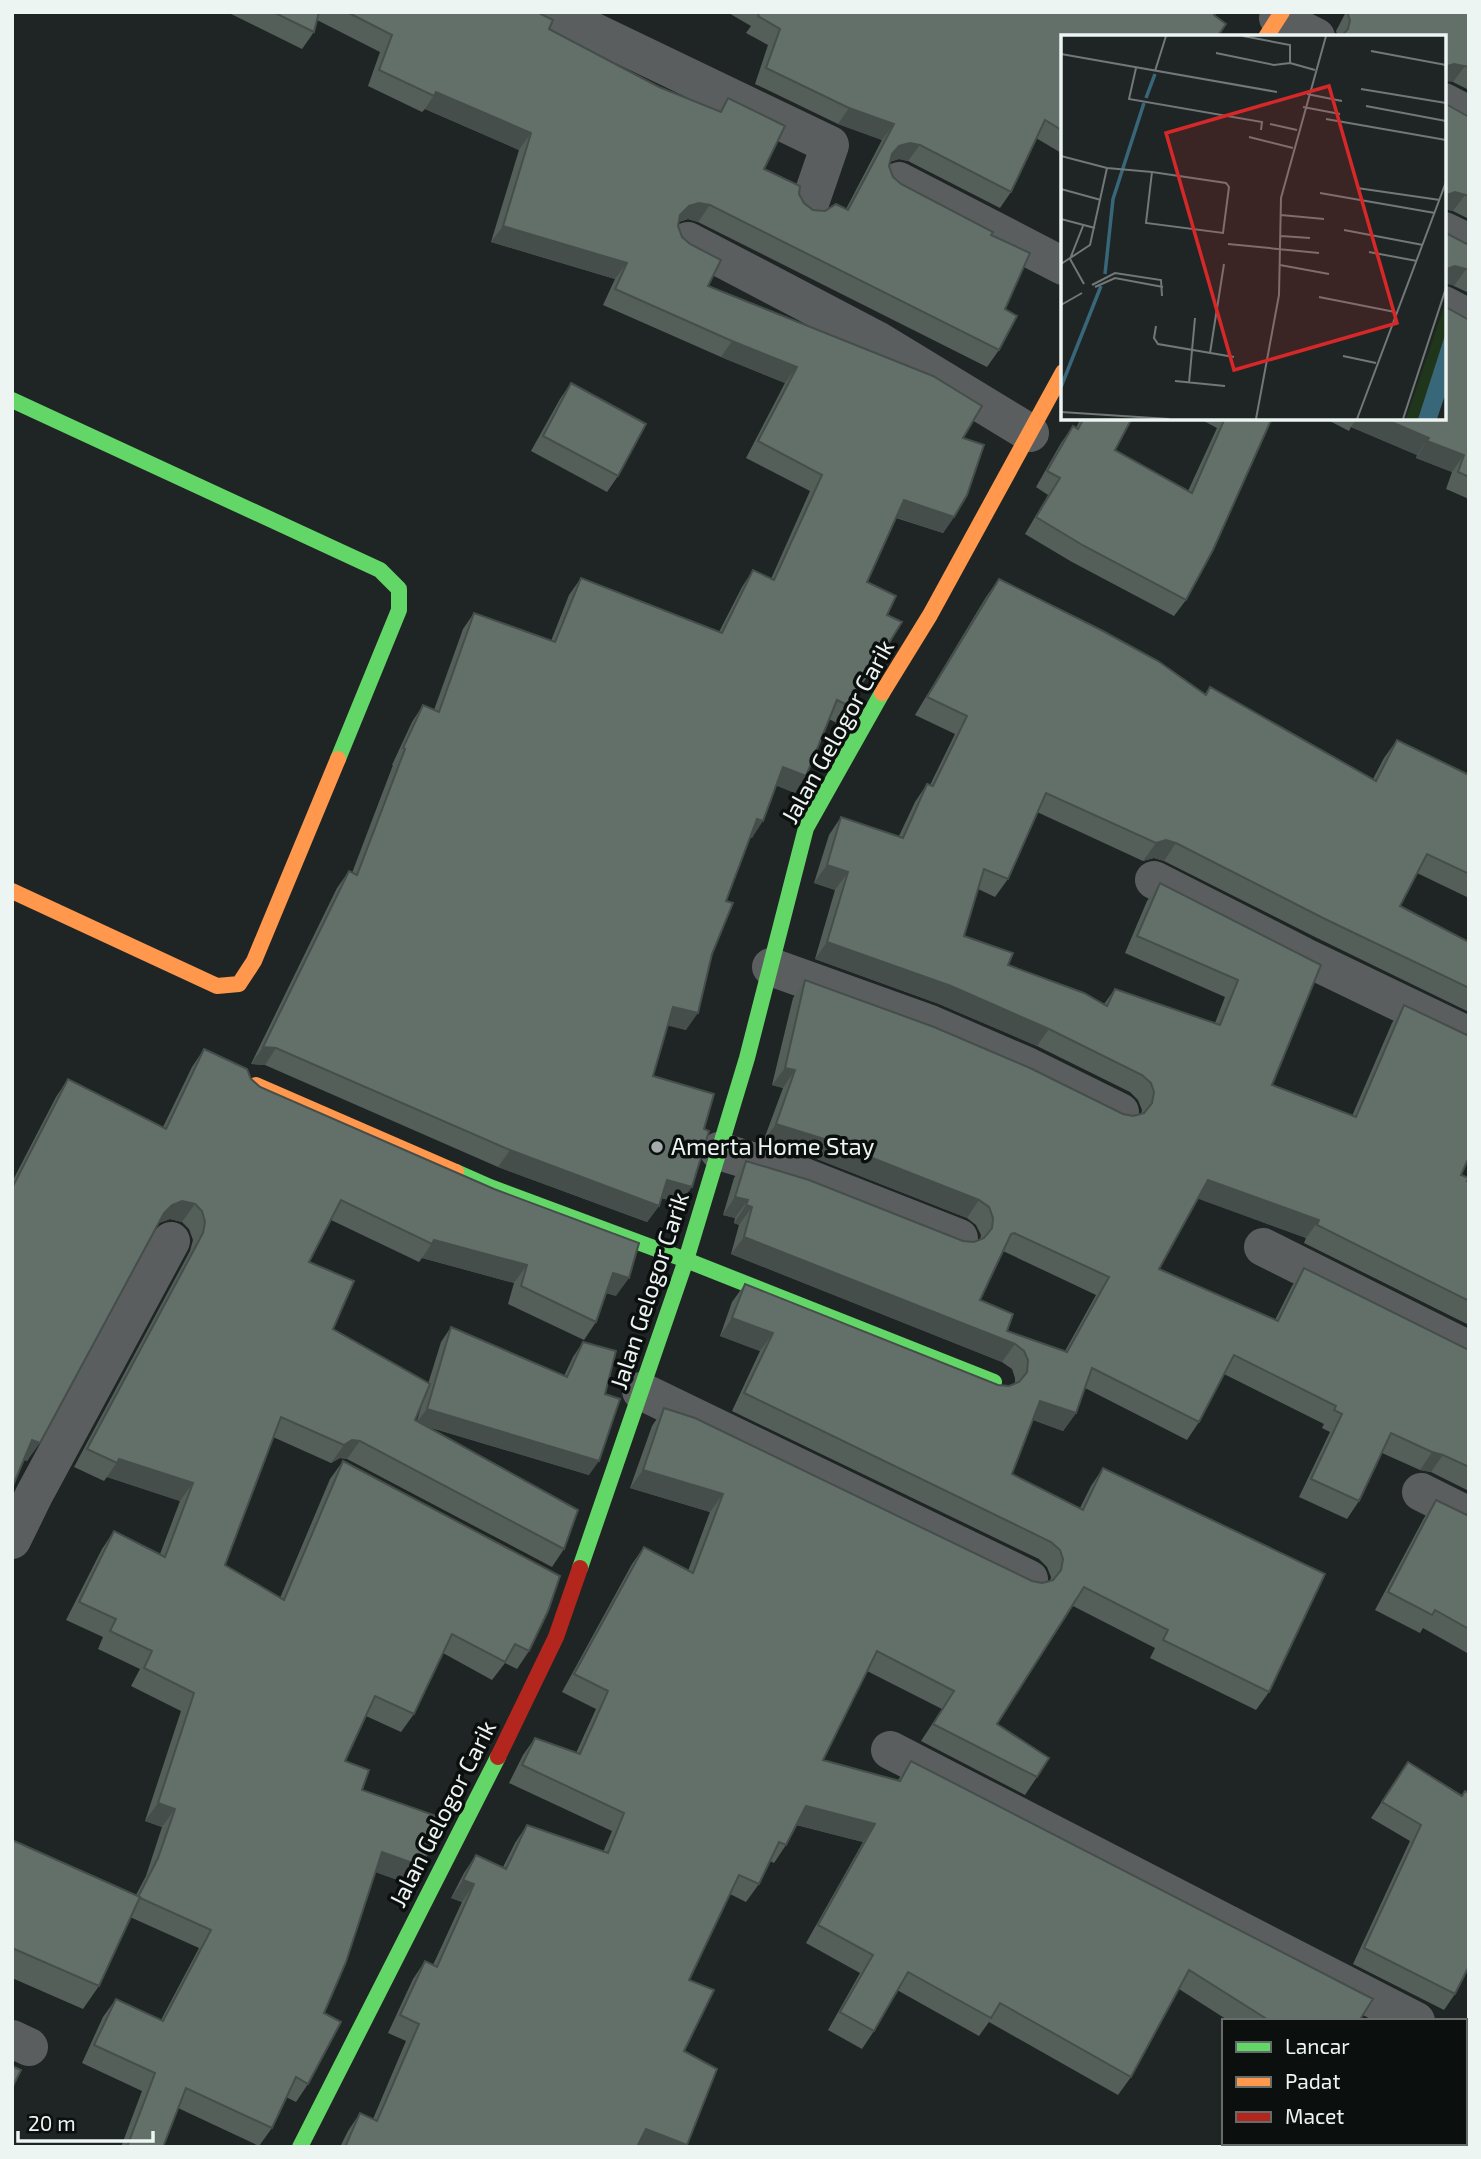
<svg xmlns="http://www.w3.org/2000/svg" width="1481" height="2159" font-family="'Exo 2',sans-serif">
	<style>
		.lines { fill: none; stroke-linecap: round; stroke-linejoin: round }
		.street { stroke: #5b5e5f; stroke-width: 38 }
		.fast { stroke: #63d668; stroke-width: 16 }
		.slow { stroke: #ff974d; stroke-width: 16 }
		.jam { stroke: #b3261e; stroke-width: 16 }
		.wall { fill: #555f5a; fill-rule: evenodd }
		.shaded-wall { fill: #454e4a }
		.building { fill: #636f69; stroke: #454e4a; stroke-width: 2; fill-rule: evenodd }
		.poi-dot { fill: #a5acab; stroke: #0b100f; stroke-width: 2.5 }
		.labels { text-anchor: middle; stroke-width: 7; stroke-linejoin: round; paint-order: stroke }
		.street-label { font-size: 24px; fill: #edf5f3; stroke: #0b100f }
		.poi-label { font-size: 24px; fill: #edf5f3; stroke: #0b100f; text-anchor: start }
		.inset-river { fill: none; stroke: #38677a; stroke-width: 3.5 }
		.inset-road { fill: none; stroke: #717877; stroke-width: 2 }
		.view { fill: #d62828; fill-opacity: 0.15; stroke: #d62828; stroke-width: 3.5 }
		.inset-edge { fill: none; stroke: #edf5f3; stroke-width: 3.5 }
	</style>
	<rect width="100%" height="100%" fill="#1f2524"/>
	<g class="lines">
		<!-- street -->
		<g class="street">
			<polyline points="553,12 830,145 809,206"/>
			<polyline points="1278,18 1316,37"/>
			<polyline points="1444,102 1469,115"/>
			<polyline points="899,181 1063,266"/>
			<polyline points="1444,231 1469,243"/>
			<polyline points="688,241 877,340 1030,433"/>
			<polyline points="1444,305 1469,318"/>
			<polyline points="1154,880 1303,956 1469,1036"/>
			<polyline points="771,967 930,1024 1027,1066 1120,1112"/>
			<polyline points="719,1151 804,1177 959,1238"/>
			<polyline points="1263,1247 1469,1350"/>
			<polyline points="641,1391 1029,1579"/>
			<polyline points="1421,1492 1469,1516"/>
			<polyline points="12,1540 34,1495 171,1241"/>
			<polyline points="890,1750 1416,2021"/>
			<polyline points="12,2039 29,2047"/>
			<polyline points="1465,2046 1469,2048"/>
			<polyline points="1465,2104 1469,2100"/>
			<polyline points="1434,2147 1437,2143"/>
		</g>
		<!-- fast -->
		<g class="fast">
			<polyline points="12,400 380,570 399,589 399,610 338,759"/>
			<polyline points="456,1172 490,1187 686,1260 994,1382"/>
			<polyline points="580,1568 686,1260 747,1058 806,828 882,693"/>
			<polyline points="300,2147 498,1757"/>
		</g>
		<!-- slow -->
		<g class="slow">
			<polyline points="1266,37 1282,12"/>
			<polyline points="882,693 930,615 1063,372"/>
			<polyline points="12,891 217,986 239,984 254,961 338,759"/>
			<polyline points="256,1085 456,1172"/>
		</g>
		<!-- jam -->
		<polyline class="jam" points="498,1757 556,1637 580,1568"/>
	</g>
	<!-- wall -->
	<g class="wall">
		<polygon points="227,12 537,12 549,29 659,87 718,111 728,98 764,169 799,194 804,203 813,210 825,211 846,209 882,140 838,124 755,84 768,45 746,33 751,26 727,12 1217,12 1214,16 1063,37 1063,154 1036,138 1011,192 1000,208 908,161 899,159 890,162 889,166 893,177 901,184 991,235 1005,309 999,350 987,367 698,222 688,219 679,222 678,226 682,237 708,286 963,438 954,517 943,533 896,518 867,582 887,615 871,672 859,688 858,687 849,706 837,723 829,719 795,793 776,785 752,838 750,837 726,901 712,954 686,1030 668,1025 653,1076 680,1203 661,1198 659,1206 647,1222 498,1167 265,1065 251,1064 337,888 349,871 352,873 393,765 392,765 412,722 423,705 434,710 463,629 474,613 551,641 569,595 581,578 719,632 742,587 753,570 771,579 810,491 746,458 785,383 721,357 603,305 615,279 491,242 519,150 425,109 422,112 368,86 380,52 317,20 314,32 302,49"/>
		<polygon points="1346,12 1469,12 1469,90 1453,82 1444,37 1338,37 1336,31"/>
		<polygon points="1444,103 1469,117 1469,219 1453,211 1444,209"/>
		<polygon points="1446,234 1469,245 1469,293 1454,286"/>
		<polygon points="1469,320 1469,499 1446,489 1452,472 1416,458 1417,455 1351,427 1349,431 1324,418 1444,418"/>
		<polygon points="571,383 618,476 607,492 531,451 560,399"/>
		<polygon points="1081,418 1132,418 1115,450 1188,491 1217,428 1198,418 1272,418 1186,600 1174,616 1072,562 1025,534 1048,495 1036,487 1061,443 1073,426 1076,428"/>
		<path d="M 999,579 L 1205,694 L 1210,687 L 1373,779 L 1384,758 L 1397,740 L 1469,775 L 1469,898 L 1417,873 L 1400,906 L 1469,942 L 1469,1012 L 1313,936 L 1164,861 L 1154,858 L 1143,861 L 1037,812 L 1008,879 L 995,897 L 978,889 L 964,936 L 1008,965 L 1104,1004 L 1115,989 L 1215,1023 L 1225,997 L 1125,953 L 1147,901 L 1160,883 L 1321,965 L 1272,1085 L 1352,1116 L 1392,1023 L 1404,1005 L 1461,1175 L 1469,1182 L 1469,1325 L 1304,1243 L 1306,1238 L 1198,1198 L 1159,1269 L 1275,1320 L 1292,1286 L 1304,1268 L 1469,1350 L 1469,1491 L 1431,1472 L 1420,1470 L 1382,1453 L 1359,1501 L 1347,1519 L 1299,1497 L 1330,1432 L 1322,1428 L 1324,1424 L 1224,1374 L 1199,1422 L 1187,1440 L 1085,1388 L 1076,1413 L 1063,1431 L 1033,1420 L 1012,1474 L 1080,1508 L 1091,1486 L 1103,1468 L 1269,1692 L 1256,1710 L 1150,1658 L 1155,1648 L 1073,1606 L 997,1724 L 1037,1777 L 1025,1795 L 921,1741 L 942,1709 L 867,1671 L 823,1760 L 898,1780 L 911,1761 L 1359,2021 L 1229,2021 L 1179,1989 L 1131,2077 L 1118,2095 L 989,2022 L 979,2036 L 897,1990 L 874,2031 L 862,2049 L 828,2030 L 860,1973 L 806,1943 L 863,1842 L 796,1825 L 786,1845 L 774,1863 L 770,1861 L 759,1884 L 746,1902 L 730,1894 L 689,1980 L 684,2051 L 686,2147 L 340,2147 L 348,2131 L 360,2113 L 373,2119 L 406,2041 L 388,2033 L 413,1979 L 425,1961 L 433,1965 L 462,1902 L 451,1898 L 464,1873 L 476,1855 L 503,1867 L 515,1843 L 527,1825 L 603,1852 L 612,1831 L 509,1783 L 523,1755 L 535,1738 L 576,1753 L 596,1709 L 562,1692 L 632,1564 L 644,1547 L 688,1571 L 710,1512 L 630,1488 L 652,1426 L 664,1408 L 1032,1581 L 1042,1583 L 1050,1581 L 1051,1577 L 1047,1567 L 1039,1559 L 732,1411 L 760,1351 L 720,1336 L 732,1302 L 745,1284 L 998,1385 L 1009,1386 L 1015,1383 L 1015,1378 L 1012,1369 L 1002,1362 L 731,1254 L 739,1225 L 734,1223 L 735,1218 L 723,1215 L 734,1178 L 746,1161 L 963,1241 L 974,1242 L 980,1239 L 981,1235 L 976,1225 L 967,1218 L 812,1157 L 763,1142 L 783,1088 L 772,1085 L 793,998 L 805,980 L 1123,1114 L 1133,1116 L 1141,1114 L 1142,1110 L 1138,1100 L 1130,1092 L 1037,1046 L 939,1004 L 815,959 L 835,890 L 814,883 L 829,835 L 841,817 L 899,836 L 915,802 L 927,784 L 930,785 L 955,734 L 915,715 L 986,597 ZM 1003,1251 L 1096,1295 L 1065,1351 L 1007,1331 L 980,1300 Z"/>
		<path d="M 204,1049 L 251,1079 L 260,1087 L 616,1296 L 606,1293 L 596,1322 L 584,1340 L 508,1304 L 514,1283 L 422,1258 L 419,1262 L 331,1220 L 309,1262 L 333,1329 L 428,1384 L 441,1342 L 451,1327 L 564,1376 L 573,1357 L 583,1342 L 605,1394 L 589,1475 L 428,1427 L 564,1549 L 552,1567 L 347,1459 L 340,1458 L 331,1463 L 273,1437 L 225,1565 L 280,1598 L 330,1479 L 343,1461 L 529,1651 L 517,1669 L 505,1663 L 492,1680 L 443,1653 L 414,1714 L 401,1732 L 366,1716 L 345,1761 L 362,1790 L 421,1866 L 409,1884 L 376,1872 L 324,2013 L 308,2084 L 296,2102 L 286,2097 L 272,2128 L 259,2146 L 178,2108 L 163,2147 L 121,2147 L 142,2091 L 82,2063 L 103,2017 L 116,1999 L 161,2020 L 199,1948 L 130,1917 L 99,1986 L 83,2009 L 12,1978 L 12,1840 L 136,1895 L 146,1876 L 162,1827 L 145,1821 L 181,1711 L 131,1686 L 140,1669 L 98,1649 L 103,1637 L 66,1620 L 102,1549 L 114,1531 L 160,1554 L 180,1501 L 107,1477 L 104,1481 L 74,1467 L 190,1251 L 193,1240 L 189,1229 L 182,1222 L 170,1219 L 159,1223 L 27,1461 L 24,1460 L 12,1488 L 12,1182 L 56,1097 L 68,1079 L 163,1127 L 192,1067 ZM 424,1397 L 417,1421 L 415,1420 Z"/>
		<polygon points="1436,1500 1469,1516 1469,1654 1423,1628 1420,1633 1375,1610 1424,1518"/>
		<polygon points="1408,1762 1462,1795 1465,1791 1455,1994 1444,2010 1353,1964 1410,1841 1371,1818"/>
	</g>
	<!-- shaded-wall -->
	<g class="shaded-wall">
		<polygon points="1454,64 1465,66 1453,82 1444,81 1444,67"/>
		<polygon points="436,92 531,133 519,150 425,109"/>
		<polygon points="849,108 894,124 882,140 838,124"/>
		<polygon points="910,143 920,145 908,161 899,159 888,162 892,154 899,146"/>
		<polygon points="1455,192 1465,195 1453,211 1444,209 1444,196"/>
		<polygon points="699,203 710,205 698,222 688,219 677,222 680,215 689,206"/>
		<polygon points="503,226 627,263 615,279 491,242"/>
		<polygon points="1455,266 1466,269 1454,286 1444,283 1444,270"/>
		<polygon points="732,341 797,367 785,383 721,357"/>
		<polygon points="1357,418 1382,418 1429,438 1417,455 1351,427"/>
		<polygon points="1427,441 1464,455 1452,472 1416,458"/>
		<polygon points="904,500 954,517 943,533 892,516"/>
		<polygon points="783,767 806,776 795,793 772,784"/>
		<polygon points="757,819 763,821 752,838 745,835"/>
		<polygon points="1166,840 1176,843 1164,861 1154,858 1143,861 1156,843"/>
		<polygon points="827,865 848,872 835,890 814,883"/>
		<polygon points="827,942 951,986 1049,1029 1037,1046 939,1004 815,959"/>
		<polygon points="673,1007 698,1013 686,1030 661,1024"/>
		<polygon points="263,1047 276,1048 265,1065 251,1064"/>
		<polygon points="785,1068 795,1070 783,1088 772,1085"/>
		<polygon points="776,1124 824,1139 979,1200 967,1218 812,1157 763,1142"/>
		<polygon points="510,1150 659,1206 647,1222 498,1167"/>
		<polygon points="667,1180 692,1187 680,1203 655,1196"/>
		<polygon points="1208,1180 1319,1220 1306,1238 1196,1198"/>
		<polygon points="735,1197 748,1200 735,1218 723,1215"/>
		<polygon points="182,1201 195,1204 182,1222 170,1219 159,1223 164,1213 172,1205"/>
		<polygon points="746,1205 752,1207 739,1225 734,1223"/>
		<polygon points="744,1237 1015,1344 1002,1362 731,1254"/>
		<polygon points="434,1240 527,1265 514,1283 422,1258"/>
		<polygon points="613,1273 629,1278 616,1296 600,1291"/>
		<polygon points="732,1318 773,1333 760,1351 720,1336"/>
		<polygon points="1040,1401 1076,1413 1063,1431 1028,1418"/>
		<polygon points="427,1409 599,1461 589,1475 416,1423"/>
		<polygon points="32,1440 40,1443 27,1461 20,1458"/>
		<polygon points="352,1440 360,1441 347,1459 340,1458 331,1463 344,1445"/>
		<polygon points="1432,1452 1443,1455 1431,1472 1420,1470"/>
		<polygon points="119,1459 193,1483 180,1501 107,1477"/>
		<polygon points="643,1470 723,1494 710,1512 630,1488"/>
		<polygon points="158,1803 175,1809 162,1827 145,1821"/>
		<polygon points="806,1806 875,1824 863,1842 793,1824"/>
		<polygon points="382,1852 421,1866 409,1884 369,1870"/>
		<polygon points="463,1880 474,1884 462,1902 451,1898"/>
		<polygon points="646,2129 687,2145 686,2147 633,2146"/>
	</g>
	<!-- building -->
	<g class="building">
		<polygon points="273,12 319,12 314,32"/>
		<polygon points="347,12 537,12 553,20 549,29 659,87 721,112 728,98 785,126 764,169 800,186 799,194 804,203 813,210 825,211 836,204 848,210 894,124 849,108 766,68 780,29 758,16 760,12 1216,12 1214,15 1226,24 1217,37 1063,37 1063,131 1045,120 1011,192 920,145 910,143 899,146 892,154 889,166 893,177 901,184 993,232 991,235 1030,253 1005,309 1017,316 999,350 710,205 699,203 689,206 680,215 678,226 682,237 690,244 721,260 708,286 933,376 982,406 963,438 984,445 967,495 954,517 904,500 867,582 896,596 887,615 902,622 871,672 866,669 849,706 837,700 806,776 783,767 763,821 757,819 726,901 733,903 712,954 698,1013 673,1007 653,1076 714,1094 704,1129 709,1131 692,1187 667,1180 659,1206 510,1150 276,1048 263,1047 349,871 357,875 405,749 403,748 423,705 439,712 474,613 555,642 581,578 722,633 753,570 774,580 822,475 758,441 797,367 732,341 615,289 627,263 503,226 531,133 436,92 434,96 379,70 392,35"/>
		<polygon points="1349,12 1469,12 1469,67 1454,64 1444,67 1444,37 1341,37 1348,29 1350,20 1348,15"/>
		<polygon points="1444,103 1469,117 1469,196 1455,192 1444,196"/>
		<polygon points="1444,232 1469,245 1469,270 1455,266 1444,270"/>
		<polygon points="1444,306 1469,320 1469,477 1458,472 1464,455 1427,441 1429,438 1382,418 1444,418"/>
		<polygon points="571,383 646,424 618,476 543,436"/>
		<polygon points="1084,418 1132,418 1115,450 1192,493 1225,418 1272,418 1213,550 1186,600 1084,546 1036,517 1060,478 1047,471 1073,426 1078,429"/>
		<path d="M 999,579 L 1101,630 L 1158,661 L 1206,695 L 1210,687 L 1376,781 L 1397,740 L 1469,775 L 1469,874 L 1427,854 L 1400,906 L 1469,942 L 1469,988 L 1325,919 L 1176,843 L 1166,840 L 1156,843 L 1046,793 L 1008,879 L 984,869 L 964,936 L 1013,953 L 1008,965 L 1084,993 L 1107,1006 L 1115,989 L 1220,1025 L 1238,980 L 1137,936 L 1160,883 L 1321,965 L 1272,1085 L 1356,1117 L 1404,1005 L 1469,1036 L 1469,1157 L 1461,1175 L 1469,1178 L 1467,1181 L 1469,1182 L 1469,1301 L 1317,1225 L 1319,1220 L 1208,1180 L 1159,1269 L 1278,1321 L 1304,1268 L 1469,1350 L 1469,1467 L 1443,1455 L 1432,1452 L 1391,1433 L 1359,1501 L 1311,1479 L 1342,1414 L 1334,1410 L 1336,1406 L 1234,1355 L 1199,1422 L 1092,1368 L 1076,1413 L 1040,1401 L 1012,1474 L 1083,1510 L 1103,1468 L 1325,1574 L 1269,1692 L 1163,1640 L 1168,1630 L 1084,1587 L 997,1724 L 1049,1758 L 1037,1777 L 933,1724 L 954,1691 L 877,1651 L 823,1760 L 900,1781 L 911,1761 L 1373,1999 L 1359,2021 L 1270,2021 L 1189,1970 L 1131,2077 L 1000,2003 L 991,2018 L 908,1972 L 874,2031 L 840,2012 L 873,1955 L 818,1925 L 875,1824 L 806,1806 L 786,1845 L 779,1842 L 759,1884 L 739,1875 L 689,1980 L 714,1990 L 684,2051 L 717,2069 L 687,2145 L 646,2129 L 637,2147 L 345,2147 L 360,2113 L 377,2121 L 419,2024 L 400,2015 L 425,1961 L 437,1967 L 474,1884 L 463,1880 L 476,1855 L 506,1869 L 527,1825 L 608,1853 L 624,1813 L 522,1765 L 535,1738 L 580,1754 L 608,1691 L 574,1674 L 644,1547 L 693,1573 L 723,1494 L 643,1470 L 664,1408 L 695,1418 L 1032,1581 L 1042,1583 L 1053,1580 L 1061,1570 L 1063,1559 L 1060,1550 L 1051,1542 L 744,1393 L 773,1333 L 732,1318 L 745,1284 L 998,1385 L 1009,1386 L 1019,1382 L 1027,1372 L 1028,1360 L 1024,1351 L 1015,1344 L 744,1237 L 752,1207 L 746,1205 L 748,1200 L 735,1197 L 746,1161 L 809,1180 L 963,1241 L 974,1242 L 984,1238 L 992,1228 L 993,1218 L 989,1207 L 979,1200 L 824,1139 L 776,1124 L 795,1070 L 785,1068 L 805,980 L 934,1027 L 1030,1068 L 1123,1114 L 1133,1116 L 1144,1113 L 1152,1103 L 1154,1092 L 1151,1083 L 1142,1075 L 1049,1029 L 951,986 L 827,942 L 848,872 L 827,865 L 841,817 L 903,838 L 927,784 L 933,786 L 967,716 L 927,697 ZM 1014,1233 L 1109,1277 L 1067,1352 L 1007,1331 L 1013,1314 L 980,1300 L 1011,1234 Z"/>
		<polygon points="204,1049 247,1069 251,1079 260,1087 494,1189 639,1243 629,1278 613,1273 596,1322 521,1286 527,1265 434,1240 432,1244 341,1200 309,1262 354,1281 333,1329 430,1384 415,1420 578,1510 564,1549 360,1441 352,1440 344,1445 281,1417 225,1565 284,1600 343,1461 560,1576 548,1611 529,1651 515,1644 505,1662 452,1634 414,1714 375,1696 345,1761 369,1770 362,1790 445,1819 421,1866 382,1852 346,1962 324,2013 341,2022 308,2084 296,2077 272,2128 186,2088 163,2147 127,2147 155,2073 94,2045 116,1999 163,2021 211,1930 138,1897 158,1858 175,1809 158,1803 194,1693 144,1668 152,1651 110,1631 116,1619 79,1602 114,1531 165,1557 193,1483 119,1459 117,1463 87,1449 203,1233 205,1222 202,1211 195,1204 182,1201 172,1205 164,1213 40,1443 32,1440 12,1488 12,1188 68,1079 166,1129"/>
		<polygon points="451,1327 567,1377 583,1342 616,1351 605,1394 620,1399 599,1461 427,1409"/>
		<polygon points="1436,1500 1469,1516 1469,1629 1435,1610 1432,1615 1388,1592"/>
		<polygon points="1408,1762 1462,1796 1465,1791 1469,1793 1469,1966 1455,1994 1364,1948 1421,1825 1382,1802"/>
		<polygon points="12,1840 140,1897 99,1986 12,1948"/>
		<polygon points="12,2066 21,2070 12,2088"/>
		<polygon points="1277,2143 1383,2143 1381,2147 1275,2147"/>
	</g>
	<!-- markers -->
	<circle class="poi-dot" cx="657" cy="1147" r="7"/>
	<g class="labels">
		<!-- street labels -->
		<g class="street-label">
			<text transform="translate(838 732) rotate(-61)" y="8">Jalan Gelogor Carik</text>
			<text transform="translate(650 1291) rotate(-72)" y="8">Jalan Gelogor Carik</text>
			<text transform="translate(443 1814) rotate(-63)" y="8">Jalan Gelogor Carik</text>
		</g>
		<!-- poi labels -->
		<g class="poi-label">
			<text x="671" y="1155">Amerta Home Stay</text>
		</g>
	</g>
	<!-- overview -->
	<g transform="translate(1061 35)">
		<rect width="385" height="385" fill="#1f2524"/>
		<path d="M 385,266 L 385,297 L 357,384 L 345,384 Z" fill="#20361a"/>
		<path d="M 385,297 L 385,357 L 376,384 L 357,384 Z" fill="#38677a"/>
		<path class="inset-river" d="M 85,63 L 94,39M 44,239 L 52,164 L 83,68M 0,352 L 40,251"/>
		<path class="inset-road" d="M 182,1 L 229,10 L 229,28M 310,16 L 385,30M 155,18 L 213,30 L 229,28M 0,19 L 216,57M 229,28 L 254,35M 75,33 L 68,64 L 201,87 L 200,95M 94,36 L 105,1M 300,54 L 385,68M 246,59 L 281,66M 305,71 L 385,86M 242,72 L 279,79M 265,84 L 385,105M 209,89 L 236,95M 188,102 L 232,113M 0,121 L 46,133 L 91,137 L 165,148 L 168,152 L 162,198 L 85,188 L 91,137M 296,153 L 379,165M 0,154 L 40,165M 259,158 L 374,178M 220,180 L 263,184M 0,184 L 34,193M 22,191 L 9,224 L 23,249M 283,195 L 362,210M 220,201 L 249,203M 167,209 L 258,218M 308,217 L 356,226M 0,229 L 29,210 L 46,133M 219,230 L 268,239M 31,250 L 54,238 L 100,245 L 101,261M 34,252 L 54,243 L 102,252M 258,262 L 334,277M 0,270 L 21,258M 95,291 L 93,303 L 97,309 L 173,322M 149,318 L 163,229M 282,321 L 315,328M 114,346 L 164,351M 128,348 L 134,283M 0,377 L 108,384M 195,384 L 218,260 L 220,163 L 265,1M 296,384 L 385,147M 342,384 L 385,253"/>
		<path class="view" d="M 268,51 L 336,288 L 173,335 L 105,98 Z"/>
		<rect width="385" height="385" class="inset-edge"/>
	</g>
	<!-- border -->
	<rect width="1481" height="2159" fill="none" stroke="#edf5f3" stroke-width="28"/>
	<!-- legend -->
	<rect x="1222" y="2019" width="245" height="126" fill="#0b100f" stroke="#656c6a" stroke-width="2"/>
	<rect x="1236" y="2042" width="35" height="10" fill="#63d668" stroke="#656c6a" stroke-width="2"/>
	<text x="1285" y="2054" font-size="21" fill="#edf5f3">Lancar</text>
	<rect x="1236" y="2077" width="35" height="10" fill="#ff974d" stroke="#656c6a" stroke-width="2"/>
	<text x="1285" y="2089" font-size="21" fill="#edf5f3">Padat</text>
	<rect x="1236" y="2112" width="35" height="10" fill="#b3261e" stroke="#656c6a" stroke-width="2"/>
	<text x="1285" y="2124" font-size="21" fill="#edf5f3">Macet</text>
	<!-- scale -->
	<path d="M18 2131v10h135v-10" fill="none" stroke="#edf5f3" stroke-width="3.5"/>
	<text x="28" y="2131" font-size="21" fill="#edf5f3" stroke="#0b100f" stroke-width="5" paint-order="stroke">20 m</text>
</svg>
